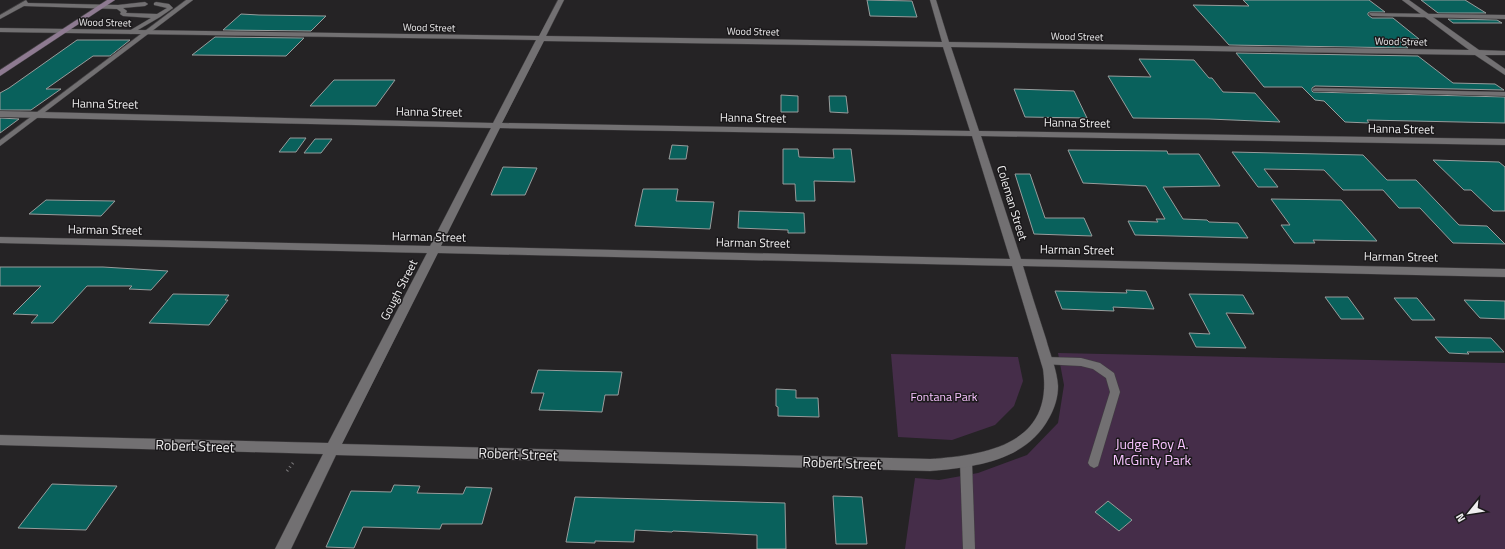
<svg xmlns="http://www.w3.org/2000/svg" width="1505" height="549" font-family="'Titillium Web',sans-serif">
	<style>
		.green { fill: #452d49 }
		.building { fill: #09615c; stroke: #989c9c }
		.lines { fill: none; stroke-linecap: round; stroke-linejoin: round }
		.service-casing { stroke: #403e40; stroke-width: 1 }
		.minor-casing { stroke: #403e40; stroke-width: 1 }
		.secondary-casing { stroke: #403e40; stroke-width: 1 }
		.path { stroke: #7b797b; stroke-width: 3; stroke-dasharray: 1 3.5; stroke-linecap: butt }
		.service { fill: #727072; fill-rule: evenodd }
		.minor { fill: #727072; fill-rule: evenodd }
		.secondary { fill: #8e7a91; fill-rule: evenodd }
		.labels { text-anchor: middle; stroke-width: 3; stroke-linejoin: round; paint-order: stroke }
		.far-street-label { font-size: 10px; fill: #efeeef; stroke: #1b191b }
		.street-label { font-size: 12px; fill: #efeeef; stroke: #1b191b }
		.park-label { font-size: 12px; fill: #f8c3ff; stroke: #1b191b }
		.near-park-label { font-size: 14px; fill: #f8c3ff; stroke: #1b191b }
		.near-street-label { font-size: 14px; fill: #efeeef; stroke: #1b191b }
	</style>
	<rect width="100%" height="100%" fill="#252325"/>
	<!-- green -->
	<g class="green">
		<polygon points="1058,353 1505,363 1505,549 905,549 915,478 939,480 978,473 1027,455 1058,423 1064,385"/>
		<polygon points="891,354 1018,357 1023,381 1014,406 995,425 952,440 898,437"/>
	</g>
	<!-- building -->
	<g class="building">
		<polygon points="867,0 912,1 917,17 870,16"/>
		<polygon points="1243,0 1369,0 1385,12 1370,12 1368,13 1368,15 1372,18 1393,18 1419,39 1397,39 1408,48 1229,45 1193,5 1249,6"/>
		<polygon points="1421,0 1465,0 1486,13 1438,13"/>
		<polygon points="241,14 259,15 326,16 311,31 223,30"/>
		<polygon points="1448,19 1497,20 1502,23 1453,23"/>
		<polygon points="215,37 304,38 286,56 192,55"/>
		<polygon points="77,40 130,40 110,56 93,56 46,89 61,89 31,110 0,110 0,93 9,88"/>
		<polygon points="1236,53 1418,56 1453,83 1495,84 1504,90 1315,86 1312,88 1312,91 1313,92 1505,97 1505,123 1367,120 1369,123 1345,122 1324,101 1315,100 1302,87 1264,87"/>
		<polygon points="1139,59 1194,60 1209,78 1212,78 1223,92 1255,93 1280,122 1209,119 1133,118 1108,76 1151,77"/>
		<polygon points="334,80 395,80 376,106 310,106"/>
		<polygon points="1014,89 1074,91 1087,118 1025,117"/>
		<polygon points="781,95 798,96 798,112 781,112"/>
		<polygon points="829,96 846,96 848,113 830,112"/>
		<polygon points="0,118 19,119 0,133"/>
		<polygon points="290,138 306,138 296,152 279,152"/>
		<polygon points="315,139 332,139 321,153 304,153"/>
		<polygon points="672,145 688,146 686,159 669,159"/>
		<polygon points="783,149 798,149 799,157 834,158 833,149 851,149 855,182 814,181 815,201 796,201 795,184 783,184"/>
		<polygon points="1068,150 1167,151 1168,154 1199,154 1220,186 1163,187 1183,219 1207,220 1209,222 1238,223 1248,238 1135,235 1128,221 1158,222 1156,219 1165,219 1146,186 1083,183"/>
		<polygon points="1232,152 1363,155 1387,180 1416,180 1459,225 1487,226 1505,244 1453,243 1420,208 1399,208 1383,190 1343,190 1324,170 1264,169 1278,187 1258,187"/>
		<polygon points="1433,160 1499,162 1505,167 1505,211 1493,211 1471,190 1464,190"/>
		<polygon points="503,167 537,168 525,195 491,195"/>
		<polygon points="1015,174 1030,174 1045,218 1084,218 1092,236 1034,234"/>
		<polygon points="643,189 678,189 676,201 714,202 710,229 635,226"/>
		<polygon points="1271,199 1341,200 1377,241 1313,240 1315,243 1294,243 1281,225 1290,225"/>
		<polygon points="46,200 115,201 101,216 29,214"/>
		<polygon points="739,211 804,213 805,233 788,233 788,230 738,228"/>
		<polygon points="0,267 103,267 168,271 151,290 129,289 132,286 87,286 53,323 31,323 38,315 13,314 41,286 0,286"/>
		<polygon points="1126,290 1146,291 1154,309 1113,307 1114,311 1062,309 1055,291 1127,293"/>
		<polygon points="173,294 229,295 225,300 228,300 209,325 149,323"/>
		<polygon points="1189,294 1243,295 1254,314 1226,313 1246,348 1196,347 1189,333 1210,334"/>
		<polygon points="1325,297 1348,297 1364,319 1341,319"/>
		<polygon points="1394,298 1417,298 1435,320 1412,320"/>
		<polygon points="1464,300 1505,301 1505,319 1480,318"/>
		<polygon points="1435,337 1491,338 1504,352 1467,352 1469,354 1449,353"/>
		<polygon points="538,370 575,371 622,372 618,395 605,395 602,412 576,411 539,410 544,393 531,393"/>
		<polygon points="776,389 796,390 796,398 818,398 819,417 778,416 778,407 776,406"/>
		<polygon points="52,484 78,485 117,486 86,530 18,528"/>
		<polygon points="394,485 420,486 417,493 463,494 466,487 492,488 482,524 442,524 440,529 363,527 354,548 326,547 351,491 391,492"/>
		<polygon points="833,496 862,497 867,544 836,544"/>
		<polygon points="575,497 785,503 786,549 757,549 757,535 673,531 672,532 635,530 634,542 595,541 595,543 566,542"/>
		<polygon points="1108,501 1132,520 1119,531 1095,512"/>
	</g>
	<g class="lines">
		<!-- service casing -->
		<g class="service-casing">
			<g id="service">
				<polygon points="26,0 28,3 118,5 145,2 148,4 145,6 123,8 127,11 126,13 157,14 167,8 154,5 154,3 156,2 169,4 173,8 160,17 131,34 129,33 129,31 151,18 123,16 120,14 121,12 117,9 24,6 0,19 0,15"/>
				<polygon points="186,0 193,0 0,146 0,140"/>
				<polygon points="1370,13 1505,15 1505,19 1372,16 1369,14"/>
				<polygon points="1315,88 1505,92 1505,96 1313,91 1313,89"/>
				<polygon points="1046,357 1081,358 1100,363 1114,373 1120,392 1098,466 1094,468 1090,466 1088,463 1110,392 1106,378 1093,369 1081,366 1042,364 1041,361 1042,358"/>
				<polygon points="966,457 970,459 972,462 975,549 963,549 960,462 962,459"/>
			</g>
		</g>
		<!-- minor casing -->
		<g class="minor-casing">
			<path id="minor" d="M 558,0 L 564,0 L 546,36 L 942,42 L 930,0 L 936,0 L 949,42 L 1469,50 L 1402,0 L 1409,0 L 1479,50 L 1505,51 L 1505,55 L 1485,55 L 1505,69 L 1505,75 L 1475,55 L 951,47 L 979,131 L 1505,139 L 1505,145 L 981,136 L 1021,259 L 1505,269 L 1505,277 L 1023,266 C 1030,290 1038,314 1046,339 C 1050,354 1057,370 1058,386 C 1058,397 1055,407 1049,418 C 1026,461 975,467 930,471 L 336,455 L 291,549 L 275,549 L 323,454 L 0,445 L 0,435 L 328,443 L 427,253 L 0,243 L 0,237 L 430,246 L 491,128 L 0,117 L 0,111 L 493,123 L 536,40 L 0,32 L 0,28 L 539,36 ZM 544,41 L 943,47 L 970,131 L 502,123 ZM 500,128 L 972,136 L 1010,259 L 441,246 ZM 438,253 L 1012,266 L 1043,369 C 1054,444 987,455 930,459 L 342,444 Z"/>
		</g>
		<!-- secondary casing -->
		<g class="secondary-casing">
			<polygon id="secondary" points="107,0 115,0 0,76 0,70"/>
		</g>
		<!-- path -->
		<polyline class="path" points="287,471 293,463"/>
		<!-- service -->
		<use href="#service" class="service"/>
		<!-- minor -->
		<use href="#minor" class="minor"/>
		<!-- secondary -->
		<use href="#secondary" class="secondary"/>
	</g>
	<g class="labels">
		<!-- far-street labels -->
		<g class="far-street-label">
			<text transform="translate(105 22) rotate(1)" y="4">Wood Street</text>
			<text transform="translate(429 27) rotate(1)" y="4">Wood Street</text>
			<text transform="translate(753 31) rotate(1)" y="4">Wood Street</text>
			<text transform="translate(1077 36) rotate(1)" y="4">Wood Street</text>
			<text transform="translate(1401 41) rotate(1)" y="4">Wood Street</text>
		</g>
		<!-- street labels -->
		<g class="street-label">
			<text transform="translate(105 104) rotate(1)" y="4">Hanna Street</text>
			<text transform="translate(429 112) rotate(1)" y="4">Hanna Street</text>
			<text transform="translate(753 118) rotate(1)" y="4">Hanna Street</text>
			<text transform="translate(1077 123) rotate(1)" y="4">Hanna Street</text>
			<text transform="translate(1401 129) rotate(1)" y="4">Hanna Street</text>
			<text transform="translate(1012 203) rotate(73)" y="4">Coleman Street</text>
			<text transform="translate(105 230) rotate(1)" y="4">Harman Street</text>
			<text transform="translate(429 237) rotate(1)" y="4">Harman Street</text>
			<text transform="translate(753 243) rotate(1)" y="4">Harman Street</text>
			<text transform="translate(1077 250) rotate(1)" y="4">Harman Street</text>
			<text transform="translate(1401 257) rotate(1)" y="4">Harman Street</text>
			<text transform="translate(399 290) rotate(-63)" y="4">Gough Street</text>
		</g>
		<!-- park labels -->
		<g class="park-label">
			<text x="944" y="401">Fontana Park</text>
		</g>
		<!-- near-park labels -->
		<g class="near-park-label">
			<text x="1152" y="449">Judge Roy A.<tspan x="1152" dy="16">McGinty Park</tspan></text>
		</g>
		<!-- near-street labels -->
		<g class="near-street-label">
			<text transform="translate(195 446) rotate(2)" y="5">Robert Street</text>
			<text transform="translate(518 454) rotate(2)" y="5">Robert Street</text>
			<text transform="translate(842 463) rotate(2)" y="5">Robert Street</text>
		</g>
	</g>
	<!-- north arrow -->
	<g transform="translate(1469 513) rotate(240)" stroke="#1b191b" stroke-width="3" paint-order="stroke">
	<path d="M0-3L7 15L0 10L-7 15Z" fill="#efeeef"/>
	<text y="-6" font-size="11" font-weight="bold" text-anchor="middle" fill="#efeeef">N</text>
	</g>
</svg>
